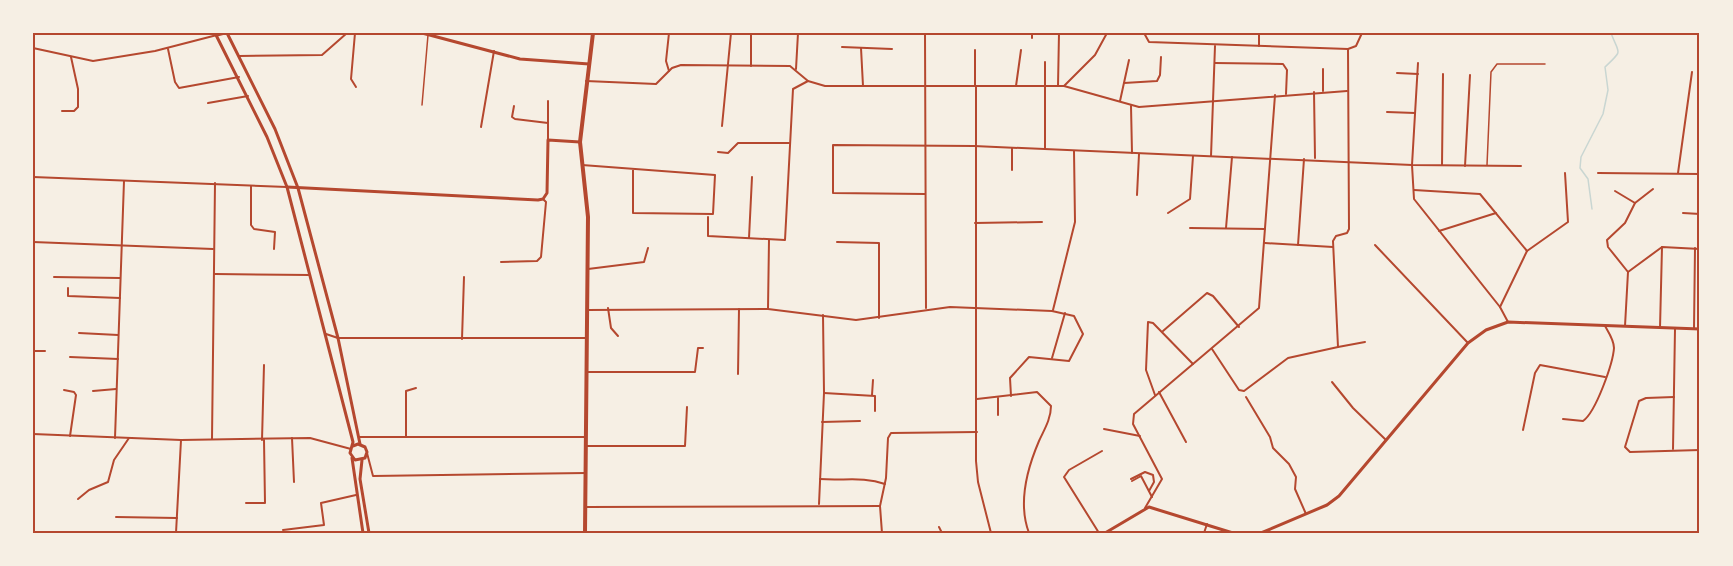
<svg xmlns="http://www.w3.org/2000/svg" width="1733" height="566" font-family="Inter,sans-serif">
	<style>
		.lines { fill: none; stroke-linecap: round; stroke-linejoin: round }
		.stream { stroke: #c9d6d2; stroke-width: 1.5 }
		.service { stroke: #b5482f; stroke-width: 1.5 }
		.minor { stroke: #b5482f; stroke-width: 2 }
		.tertiary { stroke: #b5482f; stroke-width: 3 }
		.primary { stroke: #b5482f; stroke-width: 4 }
		.neatline { fill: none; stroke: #b5482f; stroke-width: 2 }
	</style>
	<rect width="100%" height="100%" fill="#f6efe4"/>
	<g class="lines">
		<!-- stream -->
		<path class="stream" d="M 1592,209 L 1588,179 L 1580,168 L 1581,157 L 1603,114 L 1608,90 L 1605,67 C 1624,49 1619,55 1611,33"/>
		<!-- service -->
		<g class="service">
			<polyline points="422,105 428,35"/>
			<polyline points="1487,165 1491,72 1497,64 1545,64"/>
		</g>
		<!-- minor -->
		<g class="minor">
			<polyline points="355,33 351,79 356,87"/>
			<polyline points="669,33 666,61 669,71"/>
			<polyline points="751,33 751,66"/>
			<polyline points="925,33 926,308"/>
			<polyline points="1144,33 1149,42 1348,49 1356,46 1362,33"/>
			<polyline points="866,34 866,33"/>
			<polyline points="1032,38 1032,33"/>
			<polyline points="1259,46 1259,33"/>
			<polyline points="842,47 892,49"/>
			<polyline points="33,48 93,61 155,51 217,35"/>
			<polyline points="861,48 863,86"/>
			<polyline points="168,49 175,82 179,88 239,77"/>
			<polyline points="239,56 322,55 347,33"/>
			<polyline points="1215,63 1283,64 1287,70 1286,94"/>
			<polyline points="1418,63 1412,165 1414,199 1500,307 1508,322"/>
			<polyline points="796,69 798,33"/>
			<polyline points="1397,73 1418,74"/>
			<polyline points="586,81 656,84 672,68 681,65 790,66 808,81 825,86 1064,86 1139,107 1347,91"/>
			<polyline points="1124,83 1157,81 1160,75 1161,57"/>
			<polyline points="975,86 975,50"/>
			<polyline points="976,86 976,461 978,482 991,533"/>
			<polyline points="1016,86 1021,50"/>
			<polyline points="1058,86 1059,33"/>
			<polyline points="1064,86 1095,55 1107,33"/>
			<polyline points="1323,91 1323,69"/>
			<polyline points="1314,92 1315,158"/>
			<polyline points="1120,101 1129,60"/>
			<polyline points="208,103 248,96"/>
			<polyline points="514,106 512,117 515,119 548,123"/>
			<polyline points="1131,106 1132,153"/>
			<polyline points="62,111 74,111 78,107 78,89 71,57"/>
			<polyline points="1387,112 1415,113"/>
			<polyline points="722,126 731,33"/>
			<polyline points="481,127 494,51"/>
			<polyline points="548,140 548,101"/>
			<polyline points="1012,148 1012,170"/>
			<polyline points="1045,149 1045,62"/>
			<polyline points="718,152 728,153 738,143 789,143"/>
			<polyline points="1211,156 1215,46"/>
			<polyline points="582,165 715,175 713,214 633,213 633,169"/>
			<polyline points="1442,165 1443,74"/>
			<polyline points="1465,166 1470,75"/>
			<polyline points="1598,173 1700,174"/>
			<polyline points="1678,173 1692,72"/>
			<polyline points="33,177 287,187"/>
			<polyline points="251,186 251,225 254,229 275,232 274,249"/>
			<polyline points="1414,190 1480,194 1527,251"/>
			<polyline points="1615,191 1635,203"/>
			<polyline points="925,194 833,193 833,145 974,146 1412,165 1521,166"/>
			<polyline points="1137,195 1139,154"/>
			<polyline points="1168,213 1190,199 1193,156"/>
			<polyline points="1683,213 1700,214"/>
			<polyline points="708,217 708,236 785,240 793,89 808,81"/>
			<polyline points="975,223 1042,222"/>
			<polyline points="1190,228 1265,229"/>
			<polyline points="1226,228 1232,157"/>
			<polyline points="1439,231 1496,213"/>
			<polyline points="749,238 752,177"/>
			<polyline points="33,242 213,249"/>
			<polyline points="837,242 879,243 879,318"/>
			<polyline points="1265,243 1333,247"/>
			<polyline points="1298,245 1304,159"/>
			<polyline points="1375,245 1468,343"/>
			<polyline points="501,262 537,261 541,257 546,202 543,199"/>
			<polyline points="588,269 644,262 648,248"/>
			<polyline points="1628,272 1608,247 1607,240 1625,223 1635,203 1653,189"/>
			<polyline points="215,274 310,275"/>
			<polyline points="54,277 120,278"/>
			<polyline points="68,288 68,296 120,298"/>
			<polyline points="1500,307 1527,251 1568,222 1565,173"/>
			<polyline points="608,308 611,328 618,336"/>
			<polyline points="768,309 769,240"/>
			<polyline points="587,310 768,309 856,320 950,307 1052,311 1074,316 1083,334 1069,361 1029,357 1010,378 1011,396"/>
			<polyline points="1053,310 1075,222 1074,151"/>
			<polyline points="1625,326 1628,272 1662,247 1700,249"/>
			<polyline points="1660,328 1662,247"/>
			<polyline points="1694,329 1695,248"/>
			<polyline points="1163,331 1207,293 1213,296 1239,327"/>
			<polyline points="79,333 118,335"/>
			<polyline points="326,334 338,338 587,338"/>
			<polyline points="462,339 464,277"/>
			<polyline points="1338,347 1365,342"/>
			<polyline points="1212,349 1239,390 1244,391 1288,358 1338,347 1333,241 1336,236 1347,233 1349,229 1348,49"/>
			<polyline points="33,351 45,351"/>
			<polyline points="70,357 118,359"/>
			<polyline points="1052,358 1065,313"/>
			<polyline points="587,372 695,372 698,348 703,348"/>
			<polyline points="738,374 739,309"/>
			<polyline points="1332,382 1353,408 1386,440"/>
			<polyline points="64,390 74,392 76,395 70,436"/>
			<polyline points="93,391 116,389"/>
			<polyline points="1159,392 1186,442"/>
			<polyline points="824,393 875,396 875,411"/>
			<polyline points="872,395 873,380"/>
			<polyline points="1155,395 1146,370 1148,322 1153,323 1193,364"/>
			<polyline points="1246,397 1270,437 1273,448 1289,464 1296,477 1295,489 1306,514"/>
			<polyline points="1674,397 1646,398 1639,401 1625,447 1630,452 1700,450"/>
			<polyline points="998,398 998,415"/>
			<path d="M 977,399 L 1037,392 L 1051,406 C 1051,419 1044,430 1039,441 C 1027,469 1018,504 1029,533"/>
			<path d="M 1563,419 L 1583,421 C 1596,412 1613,363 1614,348 C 1614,340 1609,333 1605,326"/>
			<polyline points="822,422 860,421"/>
			<polyline points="1104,429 1140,436"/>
			<polyline points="1523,430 1535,373 1540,365 1605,377"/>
			<polyline points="33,434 181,440 310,438 351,449"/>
			<polyline points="360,437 585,437"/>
			<polyline points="406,437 406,391 416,388"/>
			<polyline points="115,438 124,181"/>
			<polyline points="292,438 294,482"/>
			<polyline points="212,439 215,183"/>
			<polyline points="262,440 264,365"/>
			<polyline points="587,446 685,446 687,407"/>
			<polyline points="1673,449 1675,329"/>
			<polyline points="367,453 373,476 586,473"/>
			<path d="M 820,479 C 843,481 863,476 885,484"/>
			<polyline points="1131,479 1145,472 1153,475 1154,482 1149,491"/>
			<polyline points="1132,481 1141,476 1152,497"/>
			<polyline points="78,499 89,490 108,482 114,460 129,438"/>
			<polyline points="246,503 265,503 264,440"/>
			<polyline points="819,504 824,393 823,315"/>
			<polyline points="586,507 880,506"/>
			<polyline points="1145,508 1162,479 1133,424 1134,414 1259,308 1275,95"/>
			<polyline points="116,517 177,518"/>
			<polyline points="939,527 942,533"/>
			<polyline points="283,530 324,525 321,503 356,495"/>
			<polyline points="176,533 181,440"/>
			<polyline points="882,533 880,506 886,478 888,438 891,433 977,432"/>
			<polyline points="1099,533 1064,477 1069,470 1102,451"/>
			<polyline points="1204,533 1207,524"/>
		</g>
		<!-- tertiary -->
		<g class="tertiary">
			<polyline points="215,33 267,137 287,187 353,442 350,453 355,460 365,458 367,452 365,447 358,444 353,446"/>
			<polyline points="227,33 275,129 298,188 338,338 360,444"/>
			<polyline points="422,33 520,59 589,64"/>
			<polyline points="217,35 225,33"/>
			<polyline points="287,187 538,200 543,199 547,193 548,140 580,142"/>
			<polyline points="352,458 363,533"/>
			<polyline points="362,460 360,479 369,533"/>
			<polyline points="1105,533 1149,507 1233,533"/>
			<polyline points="1261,533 1327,505 1339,496 1468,343 1486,330 1508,322 1700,329"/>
		</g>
		<!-- primary -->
		<polyline class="primary" points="585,533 588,217 580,142 593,33"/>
	</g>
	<!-- border -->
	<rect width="1733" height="566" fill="none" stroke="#f6efe4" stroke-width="69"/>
	<rect x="34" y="34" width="1664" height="498" class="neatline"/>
</svg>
